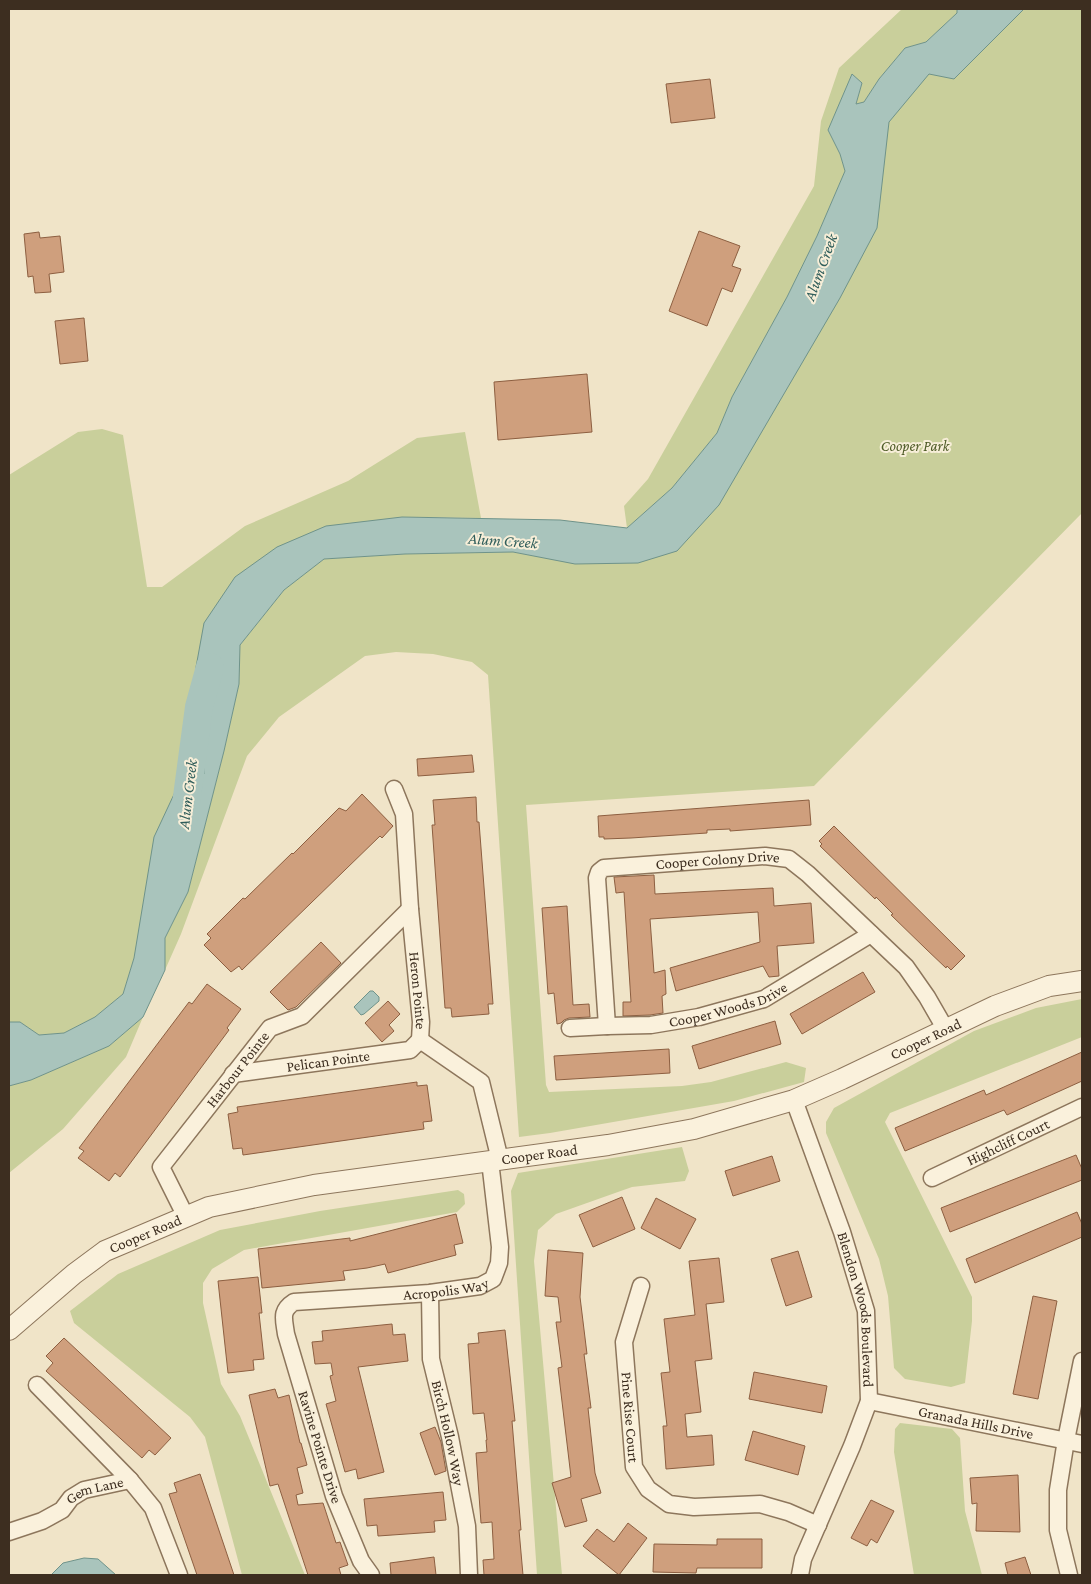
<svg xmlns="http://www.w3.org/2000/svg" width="1091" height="1584" font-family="'Crimson Pro',serif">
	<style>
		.green { fill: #c9cf9b }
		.water { fill: #a9c4bc; stroke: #6f938a }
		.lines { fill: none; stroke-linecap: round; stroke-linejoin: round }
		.river { stroke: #a9c4bc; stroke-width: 28 }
		.building { fill: #cf9f7d; stroke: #8d5f41 }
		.minor-casing { stroke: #8d765c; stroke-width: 19 }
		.tertiary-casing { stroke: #8d765c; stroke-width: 22 }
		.minor { stroke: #faf1dc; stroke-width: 16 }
		.tertiary { stroke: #faf1dc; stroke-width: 20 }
		.labels { text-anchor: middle; stroke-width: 4; stroke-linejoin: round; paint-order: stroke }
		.park-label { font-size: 15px; font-style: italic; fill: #4d5a26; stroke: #f7eed8 }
		.street-label { font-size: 15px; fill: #3d2e20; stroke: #f7eed8 }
		.water-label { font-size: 16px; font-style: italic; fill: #2f5d5a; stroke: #f7eed8 }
	</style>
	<rect width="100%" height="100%" fill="#f0e4c8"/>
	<!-- green -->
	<g class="green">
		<polygon points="902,9 957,9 957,13 926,42 905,48 879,79 864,102 856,104 862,83 852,75 828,130 840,154 845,171 817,236 787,297 732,397 717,433 672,488 627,528 624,506 648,479 814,186 821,121 839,68"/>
		<polygon points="968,9 1082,9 1082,513 814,786 526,805 546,1085 549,1092 682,1086 711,1082 786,1062 806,1068 804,1082 734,1101 550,1133 519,1137 488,675 472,662 433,654 396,652 365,656 279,717 247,756 181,934 165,970 165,938 188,892 224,751 239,684 240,645 284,590 324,559 405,554 513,552 534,556 670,537 846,179"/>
		<polygon points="102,429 123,435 147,587 162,587 245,526 348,481 417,438 465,432 481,518 402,517 235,577 203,745 204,774 176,790 134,958 123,994 95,1017 64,1033 39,1035 20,1022 9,1022 9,475 78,432"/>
		<polygon points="1082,999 1082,1037 890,1113 885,1122 972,1297 972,1321 965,1383 951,1387 905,1379 894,1368 888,1296 879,1259 826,1133 826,1122 834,1108 974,1031 1036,1008"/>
		<polygon points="143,1017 126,1057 63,1129 9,1173 9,1086 31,1080 109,1046"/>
		<polygon points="682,1147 689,1171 685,1181 632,1187 556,1214 538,1230 534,1261 562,1575 537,1575 511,1191 518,1173"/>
		<polygon points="458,1190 464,1194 465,1204 457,1212 244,1250 212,1269 203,1283 203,1303 221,1384 240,1416 305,1575 242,1575 205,1437 190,1417 74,1323 70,1311 118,1274 220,1230 320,1211"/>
		<polygon points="900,1423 952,1429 960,1438 965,1511 982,1575 914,1575 894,1452 895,1429"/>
	</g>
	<!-- water -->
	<g class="water">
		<polygon points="957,9 1024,9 954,79 929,74 889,122 877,228 840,298 719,505 677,551 638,563 575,564 513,552 405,554 324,559 284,590 240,645 239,684 224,751 188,892 165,938 165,970 143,1017 109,1046 31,1080 9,1086 9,1022 20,1022 39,1035 64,1033 95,1017 123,994 134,958 154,837 176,790 204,774 203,745 196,667 204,623 235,577 277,547 326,526 402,517 560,520 627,528 672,488 717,433 732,397 787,297 817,236 845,171 840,154 828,130 852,74 862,83 856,104 864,102 879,79 905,48 926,42 957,13"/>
		<polygon points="370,991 373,991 379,997 379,1001 364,1014 361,1015 354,1007"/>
		<polygon points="84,1558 98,1559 116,1575 51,1575 63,1563"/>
	</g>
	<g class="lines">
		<!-- river -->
		<polyline class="river" points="184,819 199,707 210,667"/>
	</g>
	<!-- building -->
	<g class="building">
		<polygon points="710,79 715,118 671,123 666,84"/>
		<polygon points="699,231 740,246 732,266 741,269 732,292 722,288 707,326 669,311"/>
		<polygon points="39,232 40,238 60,236 64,272 49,274 51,292 35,293 33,276 28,277 24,234"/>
		<polygon points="84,318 88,361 60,364 55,321"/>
		<polygon points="587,374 592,432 498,440 494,382"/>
		<polygon points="472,755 474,772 418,776 417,759"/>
		<polygon points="362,794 393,826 382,838 380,836 242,970 239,966 231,972 204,945 211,938 207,934 243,898 245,899 292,853 293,854 339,808 346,811"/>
		<polygon points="476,797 477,822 479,822 493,1004 488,1004 489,1014 452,1017 451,1008 445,1008 432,825 435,825 433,800"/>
		<polygon points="809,800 811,825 730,831 730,829 707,830 707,833 631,838 604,839 604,837 599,837 598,816"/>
		<polygon points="834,826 965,956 951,970 947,966 946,968 926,949 891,915 893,914 876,897 875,899 820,846 822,844 819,841"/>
		<polygon points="654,875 655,894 773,888 774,906 811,903 814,943 777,946 779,976 769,977 763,966 676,991 670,968 760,942 758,912 650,919 654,973 665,970 666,994 662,996 663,1013 650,1015 623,1016 623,1002 631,1002 624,892 616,893 614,877"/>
		<polygon points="567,906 573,1005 589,1004 590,1017 569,1018 564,1020 561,1023 557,1024 554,993 548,994 542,908"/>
		<polygon points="321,942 341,963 296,1007 288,1010 270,992"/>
		<polygon points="863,972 875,992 802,1034 790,1014"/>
		<polygon points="207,984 241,1009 227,1028 229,1030 120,1177 115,1173 109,1181 78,1158 84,1151 79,1148 189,1002 192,1004"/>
		<polygon points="388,1001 400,1014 389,1025 394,1031 382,1042 365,1023"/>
		<polygon points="775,1021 781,1044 699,1069 692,1046"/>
		<polygon points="669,1049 670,1073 556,1080 554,1056"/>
		<polygon points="1082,1052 1082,1081 1007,1115 1004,1110 905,1151 895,1128 984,1090 986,1095"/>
		<polygon points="417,1082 417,1086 427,1085 432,1121 423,1122 424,1129 243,1155 242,1148 233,1149 228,1114 238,1112 237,1107"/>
		<polygon points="1076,1155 1082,1169 1082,1180 950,1232 941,1208"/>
		<polygon points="772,1156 780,1181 733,1196 725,1171"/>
		<polygon points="622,1197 635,1229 593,1247 579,1215"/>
		<polygon points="656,1198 696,1219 680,1249 641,1228"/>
		<polygon points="1077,1212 1082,1224 1082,1237 975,1283 966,1259"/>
		<polygon points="456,1214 463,1243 454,1245 456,1255 388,1273 385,1264 367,1268 343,1271 345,1280 262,1288 258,1249 350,1238 350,1241"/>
		<polygon points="548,1250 583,1253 580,1297 587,1354 584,1354 591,1408 588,1408 595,1473 601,1493 581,1499 587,1521 565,1527 552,1483 571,1477 558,1368 562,1367 556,1322 561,1322 558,1297 545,1296"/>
		<polygon points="798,1251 812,1297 786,1306 771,1259"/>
		<polygon points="719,1258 724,1302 706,1304 712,1359 695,1361 701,1412 685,1414 687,1437 712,1435 714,1465 666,1469 663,1426 667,1426 661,1373 670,1372 664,1319 695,1315 689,1261"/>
		<polygon points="258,1277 262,1313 259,1313 264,1359 253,1360 254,1370 228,1373 218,1281"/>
		<polygon points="1033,1296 1057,1301 1038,1399 1013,1394"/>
		<polygon points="392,1324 393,1335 405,1334 408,1361 358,1367 384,1472 358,1479 356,1469 345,1472 326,1404 336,1401 330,1376 333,1375 331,1363 315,1364 312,1342 323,1341 322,1331"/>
		<polygon points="505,1330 515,1421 512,1421 521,1530 519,1530 523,1575 484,1575 483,1560 494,1559 492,1522 481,1523 476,1453 487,1452 486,1440 487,1440 484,1413 473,1414 468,1344 479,1343 478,1333"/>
		<polygon points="64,1338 171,1438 155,1455 149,1450 142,1458 46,1371 53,1363 46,1356"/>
		<polygon points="754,1372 827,1386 822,1413 749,1399"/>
		<polygon points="275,1389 278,1398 289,1395 300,1443 301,1443 307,1465 297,1468 303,1493 296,1495 298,1505 323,1503 336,1543 340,1542 348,1565 339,1568 341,1575 308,1575 278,1484 270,1486 249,1395"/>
		<polygon points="435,1427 441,1442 446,1471 435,1475 420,1433"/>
		<polygon points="753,1431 805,1446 798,1475 745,1460"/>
		<polygon points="200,1474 234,1575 197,1575 169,1494 177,1492 174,1483"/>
		<polygon points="1018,1475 1020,1532 976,1531 977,1503 972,1504 970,1478"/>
		<polygon points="443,1492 446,1520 434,1521 435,1532 378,1536 377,1525 367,1526 364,1499"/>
		<polygon points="871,1500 894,1511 877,1543 871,1539 867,1546 851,1538"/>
		<polygon points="628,1523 647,1538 619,1575 583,1546 597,1529 614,1542"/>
		<polygon points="717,1539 762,1539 762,1568 697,1568 696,1573 653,1572 654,1544 717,1545"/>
		<polygon points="434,1557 436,1575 391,1575 390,1563"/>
		<polygon points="1025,1557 1031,1575 1008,1575 1005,1563"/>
	</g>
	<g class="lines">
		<!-- minor casing -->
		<g class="minor-casing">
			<g id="minor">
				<path id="s1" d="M 394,789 L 404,814 L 410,909 L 421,1022 L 420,1040"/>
				<path id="s2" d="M 607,1026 L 597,878 L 599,872 L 604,868 L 765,856 L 789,859 L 808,874 L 906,967 L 927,997 L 946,1030"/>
				<path id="s3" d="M 570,1028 L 607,1026 L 651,1025 L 699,1017 L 764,999 L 871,934"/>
				<polyline points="420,1040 481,1082 500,1160"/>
				<path id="s4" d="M 233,1074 L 410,1050 L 420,1040"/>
				<path id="s5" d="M 794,1100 L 842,1232 L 866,1311 L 869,1401 L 852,1446 L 803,1559 L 800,1575"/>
				<path id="s6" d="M 932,1178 L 1082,1107"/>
				<path id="s7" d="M 186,1217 L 161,1167 L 270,1028 L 302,1016 L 410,909"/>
				<path id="s8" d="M 641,1286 L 624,1342 L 634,1467 L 648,1489 L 669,1504 L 694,1507 L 760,1504 L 788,1512 L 818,1525"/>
				<path id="s9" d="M 430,1293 L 431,1359 L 450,1437 L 467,1526 L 469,1575"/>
				<polyline points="37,1385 130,1480 153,1508 179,1575"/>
				<path id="s10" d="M 869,1401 L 1082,1444"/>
				<path id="s11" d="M 9,1532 L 42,1521 L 62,1510 L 71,1498 L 84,1490 L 130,1480"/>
				<path id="s12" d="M 371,1575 L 361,1561 L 334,1496 L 286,1334 C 284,1319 280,1311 294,1302 L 430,1293 L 480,1286 L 493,1279 L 499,1263 L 500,1247 L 490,1161"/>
				<polyline points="1069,1575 1058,1530 1058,1490 1066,1440 1082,1361"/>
			</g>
		</g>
		<!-- tertiary casing -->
		<g class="tertiary-casing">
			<g id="tertiary">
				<path id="s13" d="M 9,1330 L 74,1274 L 105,1251 L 209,1207 L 314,1185 L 608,1145 L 694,1129 L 794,1100 L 842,1079 L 995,1006 L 1049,986 L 1082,981"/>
			</g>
		</g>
		<!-- minor -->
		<use href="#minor" class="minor"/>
		<!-- tertiary -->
		<use href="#tertiary" class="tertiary"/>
	</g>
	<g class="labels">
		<!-- park labels -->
		<g class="park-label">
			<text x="915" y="451">Cooper Park</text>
		</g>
		<!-- street labels -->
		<g class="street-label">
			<text dy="5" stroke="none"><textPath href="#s2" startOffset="275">Cooper Colony Drive</textPath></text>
			<text dy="5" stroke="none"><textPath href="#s1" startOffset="204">Heron Pointe</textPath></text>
			<text dy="5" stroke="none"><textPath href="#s3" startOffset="161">Cooper Woods Drive</textPath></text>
			<text dy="5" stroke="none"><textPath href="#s13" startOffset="978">Cooper Road</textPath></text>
			<text dy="5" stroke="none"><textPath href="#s4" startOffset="96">Pelican Pointe</textPath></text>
			<text dy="5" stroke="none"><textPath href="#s7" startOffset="180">Harbour Pointe</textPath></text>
			<text dy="5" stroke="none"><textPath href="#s6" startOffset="84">Highcliff Court</textPath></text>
			<text dy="5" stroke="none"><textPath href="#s13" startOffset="572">Cooper Road</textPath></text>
			<text dy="5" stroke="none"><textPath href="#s13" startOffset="168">Cooper Road</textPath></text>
			<text dy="5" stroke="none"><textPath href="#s12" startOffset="445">Acropolis Way</textPath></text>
			<text dy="5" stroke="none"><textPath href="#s5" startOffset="220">Blendon Woods Boulevard</textPath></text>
			<text dy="5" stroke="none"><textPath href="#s8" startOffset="134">Pine Rise Court</textPath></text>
			<text dy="5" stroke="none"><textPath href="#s10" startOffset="109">Granada Hills Drive</textPath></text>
			<text dy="5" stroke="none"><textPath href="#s9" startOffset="142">Birch Hollow Way</textPath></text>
			<text transform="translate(320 1447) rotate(73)" y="5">Ravine Pointe Drive</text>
			<text dy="5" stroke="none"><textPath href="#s11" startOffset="98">Gem Lane</textPath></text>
		</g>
		<!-- water labels -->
		<g class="water-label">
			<text transform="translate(820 267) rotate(-70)" y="6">Alum Creek</text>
			<text transform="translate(503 540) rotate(4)" y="6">Alum Creek</text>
			<text transform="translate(187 794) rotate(-83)" y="6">Alum Creek</text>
		</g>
	</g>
	<!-- border -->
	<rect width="1091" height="1584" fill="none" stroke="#3d2e20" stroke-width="20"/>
</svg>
